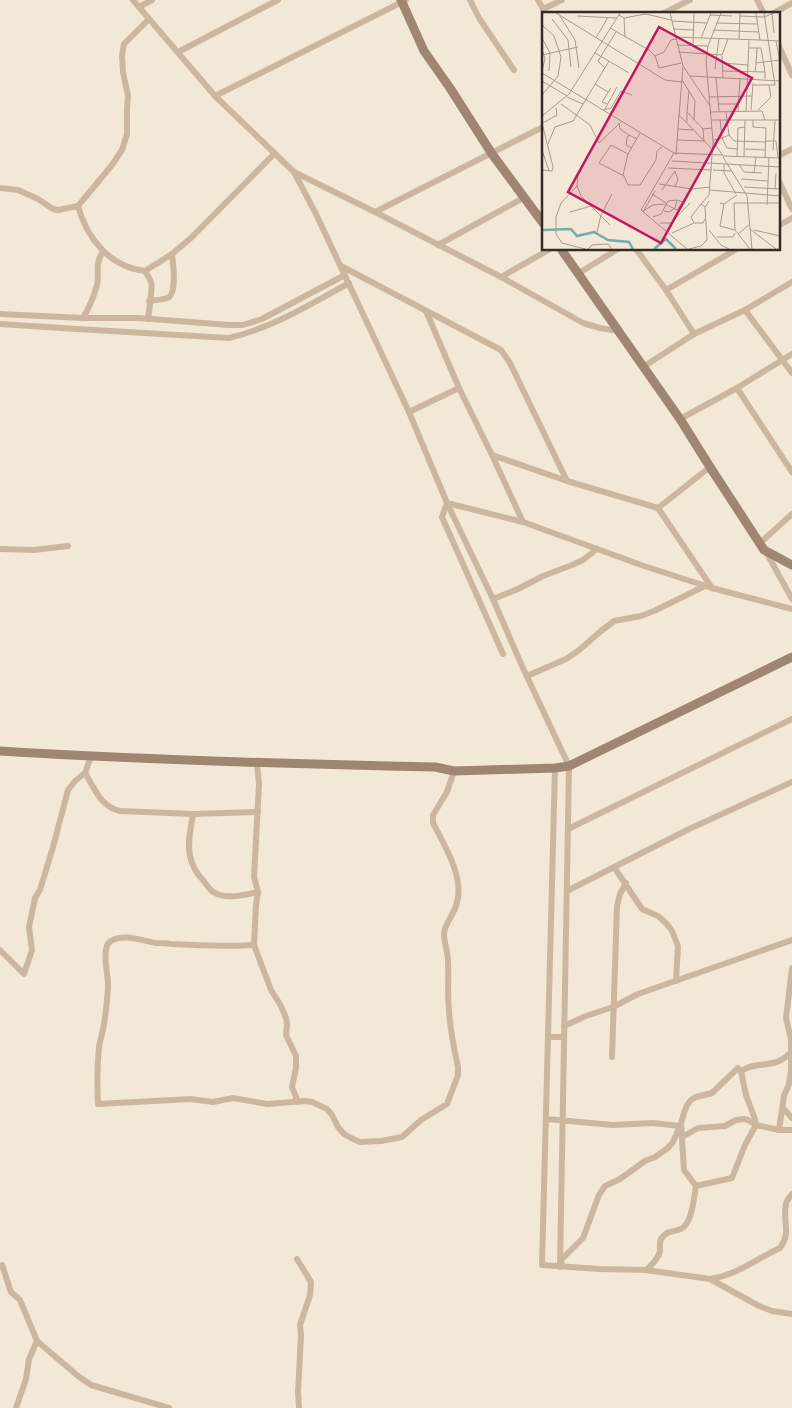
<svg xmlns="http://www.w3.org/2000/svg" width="792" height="1408" font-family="Ubuntu,sans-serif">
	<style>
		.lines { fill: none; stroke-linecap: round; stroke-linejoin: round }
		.street { stroke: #cbb7a0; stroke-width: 6 }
		.secondary { stroke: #9f8672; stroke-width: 9 }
		.inset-river { fill: none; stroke: #72abb2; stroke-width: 2.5 }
		.inset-road { fill: none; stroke: #a79c8e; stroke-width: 1 }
		.view { fill: #c2185b; fill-opacity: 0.15; stroke: #c2185b; stroke-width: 2.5 }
		.inset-edge { fill: none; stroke: #352b24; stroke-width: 2.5 }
	</style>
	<rect width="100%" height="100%" fill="#f3e7d5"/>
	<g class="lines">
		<!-- street -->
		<g class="street">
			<polyline points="133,0 215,96 294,172 375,212 501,277 583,323 600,328 618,331"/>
			<polyline points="470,0 479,18 514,70"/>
			<polyline points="538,0 546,14"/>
			<polyline points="757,0 764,14"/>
			<polyline points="139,7 152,0"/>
			<polyline points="543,9 562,0"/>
			<polyline points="662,14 690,0"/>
			<polyline points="772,14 792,3"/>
			<polyline points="778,44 792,75"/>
			<polyline points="178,52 278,0"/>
			<polyline points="215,96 406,0"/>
			<polyline points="778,156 792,149"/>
			<polyline points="294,172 316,214 409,412 447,503 523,522 644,566 712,588 792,609"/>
			<polyline points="778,179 792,209"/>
			<path d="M 0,188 L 18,190 L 38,199 L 53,209 L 58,210 L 78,206 C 87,239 110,267 145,271 L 172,254 L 192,237 L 274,154"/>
			<polyline points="78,206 112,165 122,150 127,134 127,108 128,96 123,72 122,56 124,44 149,19"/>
			<polyline points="375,212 543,127"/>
			<polyline points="778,226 792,218"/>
			<polyline points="438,245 525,197"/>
			<polyline points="636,249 666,290 694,334"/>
			<polyline points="341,266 501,350 510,363 567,481"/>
			<path d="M 145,271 C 147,275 150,278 151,282 C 153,287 149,311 148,319"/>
			<polyline points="579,273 618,249"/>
			<polyline points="501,277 550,249"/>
			<polyline points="666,290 737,249"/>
			<path d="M 149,301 C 156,300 164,300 169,297 C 177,291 173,263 172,254"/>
			<polyline points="745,310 792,373"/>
			<polyline points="426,311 459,388 492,455"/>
			<polyline points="0,314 83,318 139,318 229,325 243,325 262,319 345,275"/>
			<path d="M 83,318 C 89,308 94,296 97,285 C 100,272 94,264 103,252"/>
			<path d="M 0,324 L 77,329 L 229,338 C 272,328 311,304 349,283"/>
			<polyline points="643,367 694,334 745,310 792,282"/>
			<polyline points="737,388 792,472"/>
			<polyline points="409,412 459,388"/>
			<polyline points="680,419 737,388 792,354"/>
			<polyline points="710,467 658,508 712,588"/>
			<polyline points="447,503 493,599 522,666 569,766 560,1267"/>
			<polyline points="447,503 442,517 503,654"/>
			<polyline points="523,522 492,455 567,481 658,508"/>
			<polyline points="760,543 792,514"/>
			<polyline points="0,549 34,550 68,546"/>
			<polyline points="765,550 792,599"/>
			<polyline points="493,599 518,589 543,576 572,565 583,560 597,549"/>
			<polyline points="527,676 566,659 578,651 601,631 614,621 641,616 654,611 705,586"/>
			<path d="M 257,763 L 259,784 L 254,877 L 258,892 L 256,905 L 254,945 C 227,947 199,945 171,944 C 166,943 161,943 156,943 C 142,941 124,933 111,941 C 100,947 109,976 108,988 C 107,1001 106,1016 103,1029 C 102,1035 100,1041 99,1047 C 97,1067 97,1085 98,1104 L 173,1100 L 190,1099 L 213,1102 L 233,1098 L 267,1104 L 305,1101 L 312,1102 L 327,1109 L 332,1115 L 338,1127 L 344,1134 L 351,1138 L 360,1142 L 381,1141 L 402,1137 L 421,1120 L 447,1104 L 458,1075 L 458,1067 C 454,1049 450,1030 449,1010 C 447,994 449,977 448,961 C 448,952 444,943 444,934 C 445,922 455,914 457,902 C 464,877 445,846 433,823 L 433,815 L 447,792 L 454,771"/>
			<polyline points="555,768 542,1265 599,1269 646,1270 710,1279 759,1306 772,1311 792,1314"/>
			<path d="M 85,773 C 95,789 100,806 120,811 L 193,814"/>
			<path d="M 258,812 L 193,814 C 191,828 187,843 190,856 C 192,865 197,874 203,880 C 206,884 209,889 213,892 C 226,900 245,895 258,892"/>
			<polyline points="568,829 792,719"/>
			<polyline points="614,867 642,909 658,916 667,924 672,931 678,946 676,981"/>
			<polyline points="567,891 687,830 792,782"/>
			<polyline points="254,945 271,990 281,1006 286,1018 287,1024 286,1035 296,1056 296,1068 292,1087 298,1102"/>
			<polyline points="0,950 24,974 32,950 29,927 35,898 40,890 53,847 68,790 75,781 85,773 91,757"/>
			<polyline points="564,1026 586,1016 613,1007 638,994 792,940"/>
			<polyline points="548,1037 564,1037"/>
			<polyline points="612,1057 617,906 620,894 626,883"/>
			<polyline points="783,1108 792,1118"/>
			<polyline points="546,1119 613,1125 653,1123 680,1126"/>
			<polyline points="779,1130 792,1130"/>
			<polyline points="682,1137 698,1128 725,1126 736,1120 744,1119 748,1120 756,1125 779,1130 784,1096 789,1084 791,1070 791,1039 786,1018 792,968"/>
			<path d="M 696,1186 L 732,1178 L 745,1145 L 756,1125 L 755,1119 L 746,1095 L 741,1071 C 759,1059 775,1071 792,1051"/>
			<polyline points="297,1259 311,1282 310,1295 300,1325 301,1336 298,1392 299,1408"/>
			<polyline points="561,1263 562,1259 583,1238 599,1195 605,1186 620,1179 645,1161 655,1157 668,1148 673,1142 680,1126"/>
			<polyline points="2,1265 11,1292 20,1300 37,1341 29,1359 26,1379 16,1408"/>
			<path d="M 646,1270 C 652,1265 658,1259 660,1251 C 660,1247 659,1243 661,1239 C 666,1230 674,1232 681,1229 C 692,1224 694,1197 696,1186 L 684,1170 L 681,1123 L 684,1113 L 687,1105 L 691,1100 L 696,1097 L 712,1093 L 738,1068"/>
			<path d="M 710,1279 C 737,1275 756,1259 780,1248 C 792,1232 782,1222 786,1204 C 786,1201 790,1197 792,1194"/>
			<polyline points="37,1341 78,1376 91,1385 169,1408"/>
		</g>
		<!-- secondary -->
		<g class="secondary">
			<polyline points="401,0 424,51 450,88 492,154 543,223"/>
			<polyline points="561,249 680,419 710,467 764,550 792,565"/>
			<path d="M 0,751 C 145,760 290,764 435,767 L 454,771 L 555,768 L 569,766 L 792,657"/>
		</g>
	</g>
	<!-- overview -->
	<g transform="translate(542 12)">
		<rect width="238" height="238" fill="#f3e7d5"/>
		<path class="inset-river" d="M 0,218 L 29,217 L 35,224 L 52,220 L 66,228 L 87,230 L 91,237M 112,237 L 124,227 L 134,237"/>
		<path class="inset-road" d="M 14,1 L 123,68 L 140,70M 128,1 L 141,54 L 168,94M 179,1 L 166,34 L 164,49 L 171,129 L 181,144 L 238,146M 230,2 L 232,21M 77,3 L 82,6 L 83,25M 168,3 L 190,4M 18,4 L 33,28 L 37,56M 35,4 L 74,6M 198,4 L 222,5 L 232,1M 82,6 L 104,2 L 129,8M 10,7 L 26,28 L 29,55M 130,9 L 165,11M 174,11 L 215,12M 0,13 L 12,24 L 19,45 L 16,64 L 0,83M 68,16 L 107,38 L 113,44 L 117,56 L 139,51M 131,17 L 151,18M 171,18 L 216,20M 133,25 L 218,28 L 214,1M 0,26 L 8,41 L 7,59M 54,26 L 66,5M 159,26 L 169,1M 197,27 L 198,1M 218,28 L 238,29M 234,29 L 238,50M 135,33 L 166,34M 151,33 L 152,1M 207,36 L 219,36 L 223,60M 0,37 L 3,47 L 0,59M 136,40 L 180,43 L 186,27M 53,41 L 87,61M 0,43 L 36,35M 113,44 L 122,40 L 129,28 L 134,27M 180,44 L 181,65M 180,51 L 206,53M 214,51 L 215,36M 141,55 L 137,103 L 171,138M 63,56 L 56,49 L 74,20M 173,57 L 177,26M 181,59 L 223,60 L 223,67M 213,60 L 214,51 L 238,48M 0,61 L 132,141 L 180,143M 148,64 L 238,69M 174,65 L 177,99M 140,68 L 153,89 L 152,108M 0,69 L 25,84M 53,72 L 66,80M 211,73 L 233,73 L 222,1M 25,85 L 41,92M 167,85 L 210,84M 19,92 L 48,113 L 57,131 L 79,110M 65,92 L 60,90 L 69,76M 176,92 L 196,92M 63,97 L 75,75M 61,98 L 69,96 L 79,79 L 90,83M 209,98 L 211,71M 216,98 L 229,85 L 227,73M 196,99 L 198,66M 204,99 L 207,28M 145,100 L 147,79M 169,100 L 220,99 L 223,108M 184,100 L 187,123M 0,104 L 27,82 L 78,1M 170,108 L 238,108M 178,108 L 180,126 L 187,123 L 192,129 L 224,130M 211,108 L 211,115 L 224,116 L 223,146M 145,110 L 145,100 L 161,117M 1,111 L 15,103 L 14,96M 77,111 L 78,117 L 87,123M 136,117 L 151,118M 98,121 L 86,142 L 69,133 L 57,151 L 82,164 L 86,173 L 98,173 L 114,148 L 115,139 L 120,135M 135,128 L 162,129M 171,128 L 180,126 L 185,136 L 195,137M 162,129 L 161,117 L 170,116M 224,129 L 234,129 L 236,146M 6,132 L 13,115 L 31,109 L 67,49M 90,136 L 84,133 L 85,126 L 87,123 L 95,127M 203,137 L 223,138M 0,138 L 7,159M 231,138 L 233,108M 132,141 L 99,198 L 145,237M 134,143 L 137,103M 195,144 L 196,116 L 203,115M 202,144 L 203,108M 181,145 L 205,184 L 210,237M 130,149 L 238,155M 182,152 L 182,161 L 194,182M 197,152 L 202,160 L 220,161M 126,156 L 170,158M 0,158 L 10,159 L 11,155 L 0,111M 171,158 L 190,159M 212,160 L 214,145M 36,163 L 35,174 L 19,191 L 14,205 L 14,222 L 20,231 L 43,237M 81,163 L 86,142M 199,167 L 226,169M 117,172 L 150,177M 35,174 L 39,184 L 68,213M 133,174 L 136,168 L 133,159M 202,175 L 238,177M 233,177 L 234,161M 120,178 L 133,159M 168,178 L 238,184M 110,182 L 124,191M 178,191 L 182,192 L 178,214 L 193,218 L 208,237M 123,192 L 135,198 L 150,177 L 168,175M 182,192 L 195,183M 225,193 L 227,146M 163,195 L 159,192 L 167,183 L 171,130M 101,199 L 111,193 L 123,192M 122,199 L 127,200 L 133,196 L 135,188 L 141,190M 28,200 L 49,194M 101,200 L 113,179M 111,205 L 119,202 L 126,189 L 134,188M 118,211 L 129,211 L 148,191M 152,211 L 149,205 L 159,192M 208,217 L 234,237M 167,218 L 179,233 L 187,237M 193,218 L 192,191 L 238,191M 212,218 L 238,224M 55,220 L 59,203 L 70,182M 130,221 L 152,211 L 161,211 L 163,207M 196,222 L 208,212M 175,225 L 191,225 L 193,221M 46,237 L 50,233 L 66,232 L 70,237M 147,237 L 159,234 L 165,228 L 163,195 L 167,189"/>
		<path class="view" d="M 117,15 L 210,66 L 119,231 L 26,180 Z"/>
		<rect width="238" height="238" class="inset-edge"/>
	</g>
</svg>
